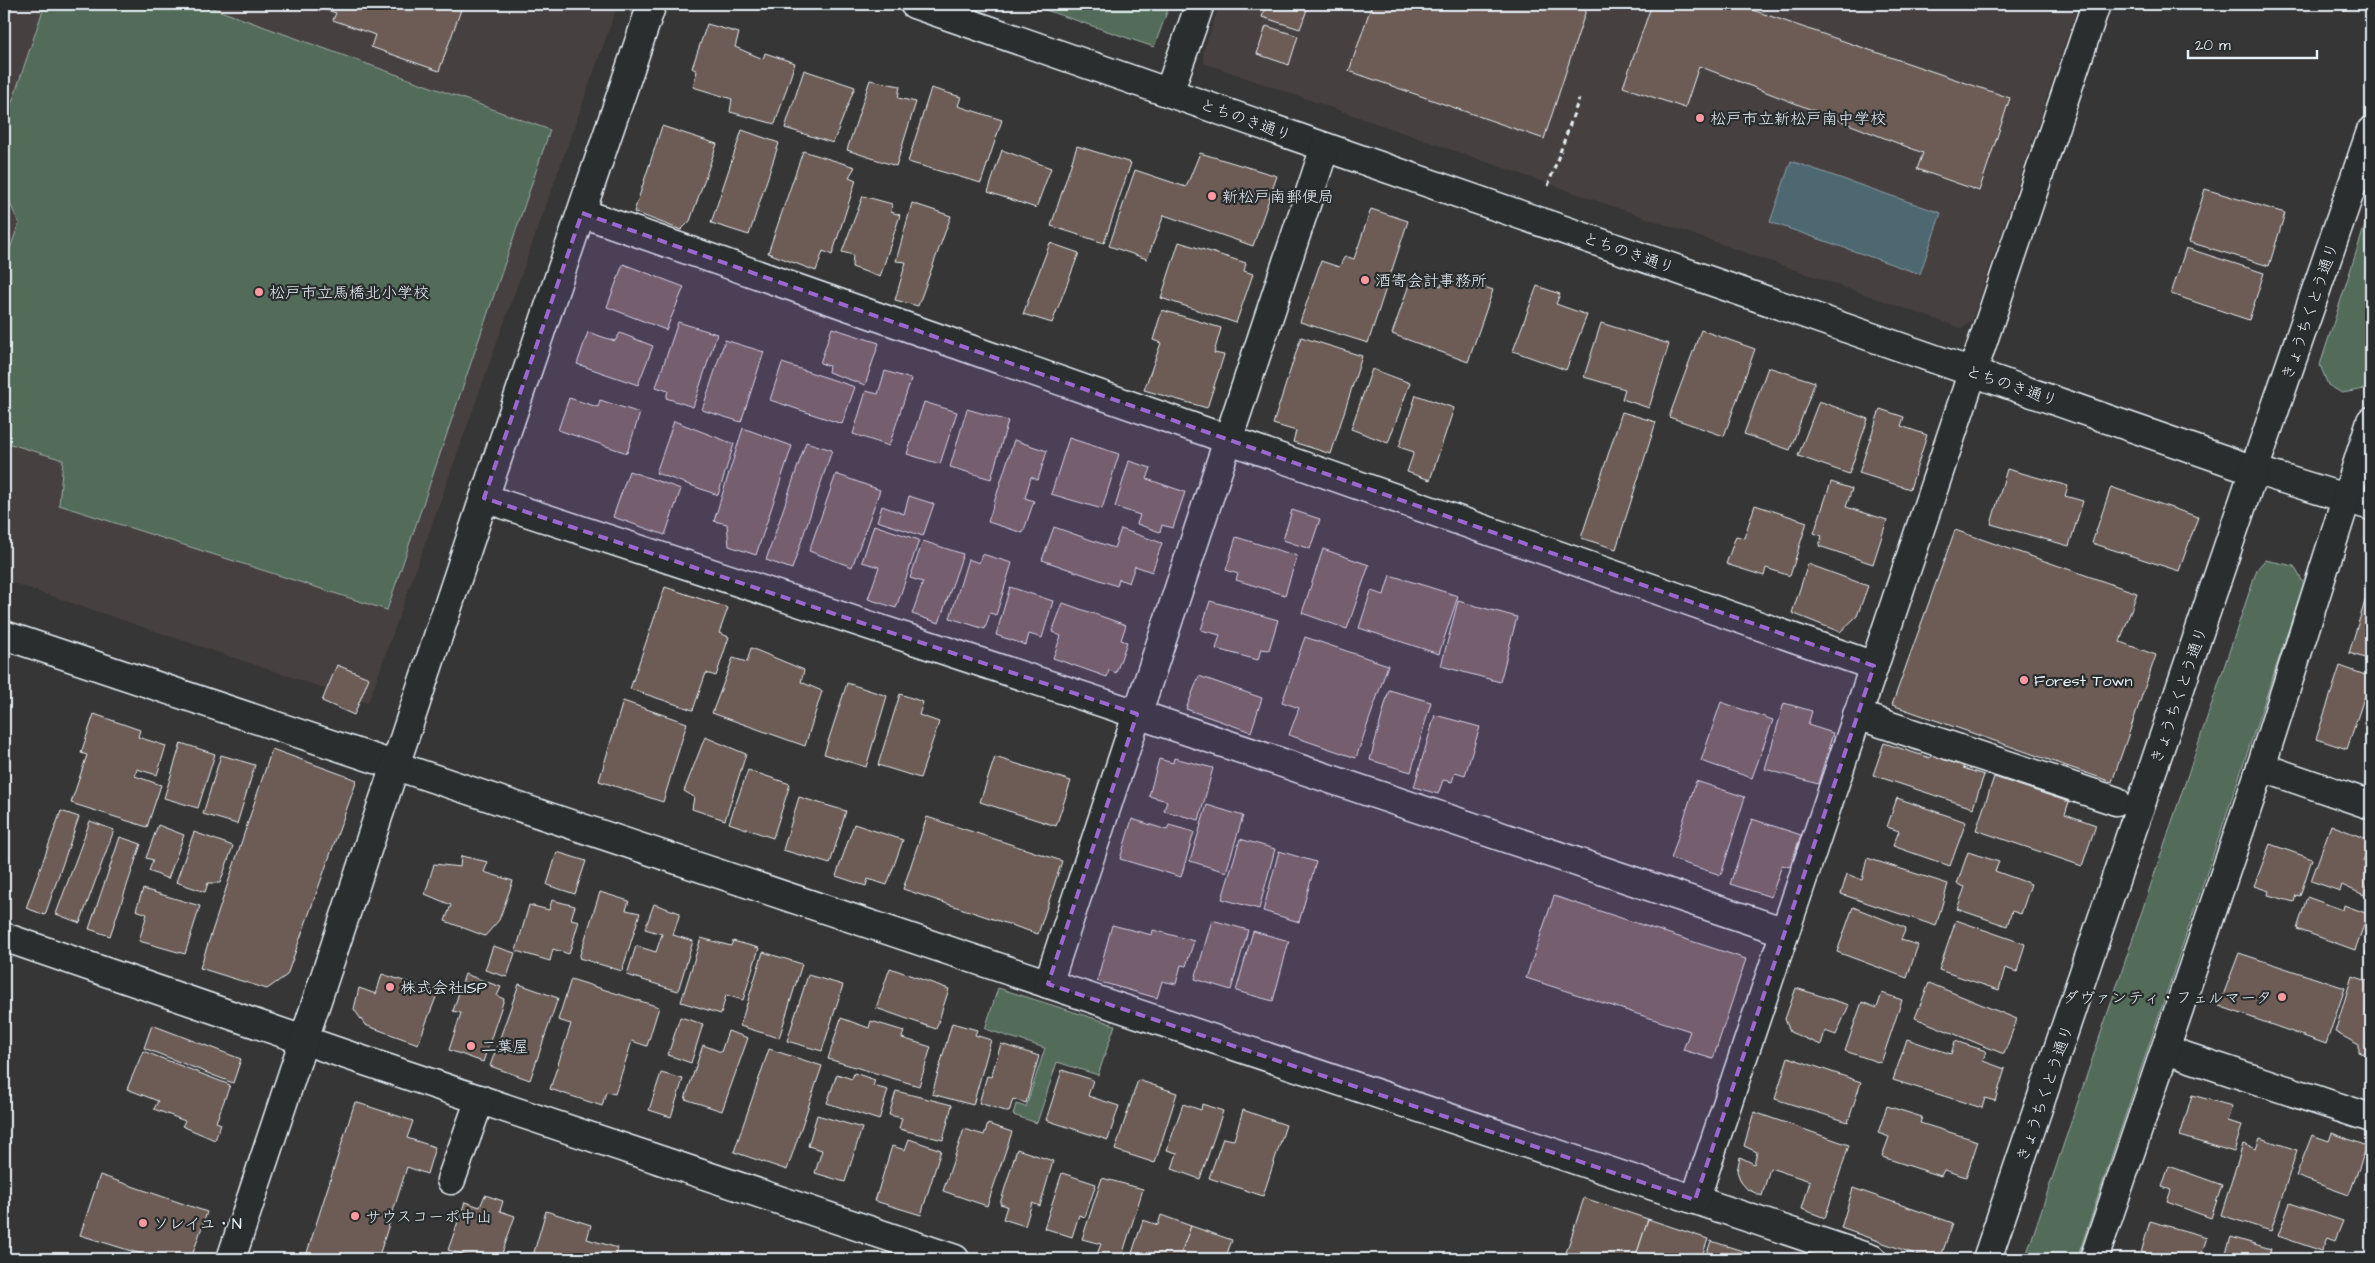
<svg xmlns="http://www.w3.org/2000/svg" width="2375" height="1263" font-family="'Architects Daughter','Klee One',sans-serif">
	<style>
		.built { fill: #47413f }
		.green { fill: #536c5a; stroke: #9eaea9 }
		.water { fill: #4d6771; stroke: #8b9ea7 }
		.building { fill: #6c5c55; stroke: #e8f1f8 }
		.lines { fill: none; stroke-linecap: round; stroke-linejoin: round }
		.minor-casing { stroke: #e8f1f8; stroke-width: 31 }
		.path { stroke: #e8f1f8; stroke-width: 3; stroke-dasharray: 5 4; stroke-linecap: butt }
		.minor { stroke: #2a2d2e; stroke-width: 28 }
		.marked { fill: #9c67d0; fill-opacity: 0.2; stroke: #9c67d0; stroke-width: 4; stroke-dasharray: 10 6; stroke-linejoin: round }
		.poi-dot { fill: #ff9aa2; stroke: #2a2d2e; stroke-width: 2 }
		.labels { text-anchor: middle; stroke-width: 4.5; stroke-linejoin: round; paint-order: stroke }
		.poi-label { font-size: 16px; fill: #e8f1f8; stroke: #2a2d2e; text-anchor: start }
		.street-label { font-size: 16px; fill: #e8f1f8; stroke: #2a2d2e }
	</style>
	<rect width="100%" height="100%" fill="#373636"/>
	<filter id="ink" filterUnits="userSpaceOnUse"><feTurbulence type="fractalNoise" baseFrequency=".02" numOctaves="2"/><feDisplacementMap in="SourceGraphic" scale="10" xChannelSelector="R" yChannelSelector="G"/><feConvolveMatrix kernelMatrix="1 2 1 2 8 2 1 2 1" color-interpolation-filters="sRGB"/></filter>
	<g filter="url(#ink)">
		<!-- built -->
		<g class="built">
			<polygon points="4,4 618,4 368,703 4,580"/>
			<polygon points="1220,4 2078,4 1972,320 1961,328 1204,63 1203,52"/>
		</g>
		<!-- green -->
		<g class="green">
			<polygon points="45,4 201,4 550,130 387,610 59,505 63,460 4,442 4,266 19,223 4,190 4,126"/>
			<polygon points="1028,4 1170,4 1154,47"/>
			<polygon points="2371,206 2371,384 2365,389 2342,393 2328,385 2320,365"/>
			<polygon points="2265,560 2294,566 2304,584 2077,1259 2025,1259 2257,569"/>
			<polygon points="998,988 1115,1025 1098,1075 1057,1062 1037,1123 1013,1115 1016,1104 1026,1107 1045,1048 985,1029"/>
		</g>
		<!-- water -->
		<polygon class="water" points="1791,161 1941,213 1920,274 1770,222"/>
		<!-- building -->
		<g class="building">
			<polygon points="4,4 13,4 4,30"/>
			<polygon points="310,4 463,4 439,71 371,47 375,35 333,20 336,13"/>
			<polygon points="1267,4 1309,4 1300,29 1262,17"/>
			<polygon points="1372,4 1588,4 1544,139 1349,71"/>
			<polygon points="1652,4 1735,4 2010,98 1979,191 1917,169 1923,153 1699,66 1685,108 1623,87"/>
			<polygon points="1882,4 1897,4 1896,9"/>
			<polygon points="707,24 739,33 735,47 763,59 765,53 795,63 775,124 730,112 732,99 693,87 697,71 692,68"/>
			<polygon points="1266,26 1298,36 1289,65 1257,54"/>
			<polygon points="804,70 855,87 833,143 785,128"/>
			<polygon points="870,80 900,86 898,98 916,102 896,166 847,150"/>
			<polygon points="931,88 961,97 958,106 1002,120 981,183 908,162"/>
			<polygon points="662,126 717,144 690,221 681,230 634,212"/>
			<polygon points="742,130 779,143 749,235 711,223"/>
			<polygon points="1077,146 1131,163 1104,243 1051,226"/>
			<polygon points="1002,150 1051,168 1036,208 988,192"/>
			<polygon points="803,151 855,167 849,177 856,180 832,255 823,251 816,271 768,253"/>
			<polygon points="1200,153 1277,176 1253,246 1164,215 1147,259 1109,246 1135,170 1186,187"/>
			<polygon points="2205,189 2285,213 2269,266 2189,242"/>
			<polygon points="863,196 892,204 891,212 900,215 880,277 852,267 853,255 842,252"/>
			<polygon points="912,203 951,216 918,306 895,300 906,262 896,261"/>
			<polygon points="1371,209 1408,221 1368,343 1300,322 1321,261 1339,267 1345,256 1354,259"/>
			<polygon points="1179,242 1246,263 1244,271 1253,274 1236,323 1161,298"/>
			<polygon points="1050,243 1079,253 1052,323 1023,314"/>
			<polygon points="2186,248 2264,273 2249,320 2171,294"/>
			<polygon points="623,264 684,287 666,330 607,307"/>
			<polygon points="1446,273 1493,290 1468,362 1392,334 1412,276 1441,286"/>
			<polygon points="1537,286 1560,294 1556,304 1587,315 1566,370 1513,351"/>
			<polygon points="1162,310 1221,328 1214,353 1224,355 1207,408 1144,390 1161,343 1153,340"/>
			<polygon points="678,322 717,334 693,407 666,398 668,391 656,387"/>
			<polygon points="1601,323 1669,344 1649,408 1622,399 1625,389 1584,377"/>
			<polygon points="832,328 879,343 865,385 828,372 829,366 820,363"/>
			<polygon points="1701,330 1755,349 1724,436 1669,417"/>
			<polygon points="588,332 615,341 620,333 653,346 638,385 577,364"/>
			<polygon points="1301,337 1362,356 1331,454 1293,442 1296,431 1273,424"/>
			<polygon points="725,340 764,352 741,422 702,410"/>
			<polygon points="782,363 855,387 842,424 770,400"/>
			<polygon points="1768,367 1815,382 1790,450 1744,434"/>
			<polygon points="1372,369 1410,383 1388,443 1351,429"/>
			<polygon points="885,371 911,379 889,446 853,434 866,391 878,394"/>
			<polygon points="1416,395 1454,408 1430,480 1407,472 1414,452 1399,447"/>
			<polygon points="569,398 598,407 600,400 640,413 627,453 558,430"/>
			<polygon points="1819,401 1868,419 1849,474 1798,456"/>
			<polygon points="924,402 957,412 940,464 907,454"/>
			<polygon points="967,409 1008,421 991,479 950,467"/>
			<polygon points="1880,409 1904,417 1901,426 1927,435 1910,489 1859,473"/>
			<polygon points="1622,412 1656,422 1616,549 1581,538"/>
			<polygon points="674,421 734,444 718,495 656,473"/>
			<polygon points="743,428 792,446 756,555 729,546 727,524 714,521"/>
			<polygon points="1069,438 1119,454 1102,509 1051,494"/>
			<polygon points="1014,440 1047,451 1038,480 1031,477 1025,498 1034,501 1023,533 988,522"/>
			<polygon points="806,442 832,450 792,569 766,560"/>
			<polygon points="1129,461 1151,468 1147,479 1185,492 1173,528 1162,525 1160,532 1137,524 1140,515 1115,507"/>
			<polygon points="2007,469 2068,486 2065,496 2083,501 2069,546 1991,524"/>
			<polygon points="629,471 681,489 665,535 613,517"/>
			<polygon points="836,474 880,490 852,567 809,551"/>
			<polygon points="1831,482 1852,489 1846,507 1887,520 1873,564 1819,546 1822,536 1814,533"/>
			<polygon points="2111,487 2198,517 2179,571 2092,543"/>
			<polygon points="909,496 934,504 923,536 877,521 882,506 904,514"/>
			<polygon points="1755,505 1807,522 1790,576 1766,568 1764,576 1726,564 1736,536 1744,538"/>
			<polygon points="1292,510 1320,519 1310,549 1283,540"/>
			<polygon points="874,525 919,540 896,608 868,599 879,567 862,562"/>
			<polygon points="1054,527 1114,548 1121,529 1162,543 1152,572 1135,566 1129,583 1119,579 1117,586 1042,560"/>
			<polygon points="1955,530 2137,593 2120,642 2156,655 2112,782 1892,705"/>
			<polygon points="1236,537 1297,556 1285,595 1236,580 1238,574 1226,570"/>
			<polygon points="923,541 963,554 939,623 912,614 923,582 910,578"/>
			<polygon points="1323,549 1369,565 1347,629 1302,613"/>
			<polygon points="982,554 1012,563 996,615 990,613 985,629 950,618 968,559 979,563"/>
			<polygon points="1808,564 1868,586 1857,616 1840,632 1792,613"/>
			<polygon points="1390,575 1458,596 1439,654 1359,628 1371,591 1384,595"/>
			<polygon points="2371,582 2371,660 2349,653"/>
			<polygon points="665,587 728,608 719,633 729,637 716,676 706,673 693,710 630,689"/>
			<polygon points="1010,587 1053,601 1042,638 1029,634 1026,645 996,635"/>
			<polygon points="1210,601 1278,620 1269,650 1261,649 1258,660 1216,649 1220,635 1201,630"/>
			<polygon points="1458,601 1517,617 1500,682 1441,666"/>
			<polygon points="1063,603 1126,625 1121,640 1127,642 1116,673 1109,670 1107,677 1053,658 1061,636 1052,632"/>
			<polygon points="1305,637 1388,665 1356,758 1289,735 1299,708 1282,702"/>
			<polygon points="751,648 804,670 801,682 822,691 805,746 712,713 733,658 747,662"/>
			<polygon points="337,665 369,678 354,715 322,701"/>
			<polygon points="2340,666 2371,677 2347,749 2316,739"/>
			<polygon points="1199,676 1262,698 1251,732 1186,709"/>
			<polygon points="847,683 887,696 866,767 824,754"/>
			<polygon points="1389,690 1431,702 1411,772 1370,760"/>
			<polygon points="900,694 923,702 919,715 939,722 920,778 878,765"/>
			<polygon points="623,701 687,723 663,802 599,781"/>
			<polygon points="1721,702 1773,720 1752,778 1701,761"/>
			<polygon points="1784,703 1812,711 1808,725 1833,733 1818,784 1765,769"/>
			<polygon points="94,714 140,730 138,737 166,746 157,775 137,769 135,776 161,785 147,827 71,803 87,755 81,753"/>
			<polygon points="1435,715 1480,727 1465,775 1455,772 1452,782 1443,780 1438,794 1414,787"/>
			<polygon points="705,737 746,754 725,820 692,809 694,797 684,791"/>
			<polygon points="181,743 215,754 198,808 164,798"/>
			<polygon points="1884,743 1930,758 1933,749 1966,760 1963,768 1984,775 1973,808 1873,775"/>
			<polygon points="272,749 357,780 287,975 267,989 200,968"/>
			<polygon points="221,755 255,765 237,824 203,814"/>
			<polygon points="995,757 1071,781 1056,826 980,802"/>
			<polygon points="1174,758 1213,768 1199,820 1164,811 1167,801 1149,796 1159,759 1173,763"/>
			<polygon points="748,770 790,784 773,838 729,823"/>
			<polygon points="1994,777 2069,802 2065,814 2096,825 2082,866 1976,830"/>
			<polygon points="1696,781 1745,797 1721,875 1671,859"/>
			<polygon points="799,797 846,811 830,864 783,850"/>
			<polygon points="1897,798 1966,822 1950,866 1893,846 1899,831 1887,827"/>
			<polygon points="1207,805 1243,816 1226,872 1190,861"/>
			<polygon points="61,811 79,817 45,915 26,908"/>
			<polygon points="927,817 1062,861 1038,934 903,889"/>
			<polygon points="1132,819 1167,830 1169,825 1194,832 1181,877 1120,859"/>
			<polygon points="1752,819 1801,835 1790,867 1782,865 1771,897 1730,884"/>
			<polygon points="90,821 114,830 80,923 56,914"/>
			<polygon points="854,824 903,840 887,885 868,879 866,886 836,876"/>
			<polygon points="158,825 184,835 168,879 149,871 153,860 146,858"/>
			<polygon points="2331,825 2369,840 2363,861 2371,864 2371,876 2364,895 2342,885 2340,891 2311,881"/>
			<polygon points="194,832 233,846 220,883 208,883 205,892 176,882"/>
			<polygon points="120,837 141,844 110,936 89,929"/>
			<polygon points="1240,839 1275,849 1259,909 1222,899"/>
			<polygon points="2270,844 2312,859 2300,896 2296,895 2294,902 2268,895 2269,891 2254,886"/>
			<polygon points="1279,851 1316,862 1299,922 1263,911"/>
			<polygon points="557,852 586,861 575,894 547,885"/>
			<polygon points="1968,852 1999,862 1995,871 2031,884 2021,914 2012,911 2007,926 1957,909 1965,887 1957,884"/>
			<polygon points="461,856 488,862 484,872 513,881 499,920 485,936 445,921 451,905 425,894 434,864 460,867"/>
			<polygon points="1867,858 1948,884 1936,926 1841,894 1847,874 1862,880"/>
			<polygon points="143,889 200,906 185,954 139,941 147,914 136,910"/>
			<polygon points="600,892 629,901 626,910 640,913 622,971 579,958"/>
			<polygon points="1554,896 1746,959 1713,1059 1683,1050 1690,1031 1526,978"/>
			<polygon points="2307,897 2343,910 2344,905 2368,914 2355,950 2297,929"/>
			<polygon points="552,900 575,906 571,919 579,921 569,954 553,949 550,961 516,951 529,905 549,910"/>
			<polygon points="654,904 680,913 673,935 693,941 678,991 627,975 636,946 656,952 662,934 645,929"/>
			<polygon points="1853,907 1906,928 1901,940 1918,945 1907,978 1837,952"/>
			<polygon points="1212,920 1248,930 1231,990 1195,979"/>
			<polygon points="1956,920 2025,944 2017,972 2005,968 1999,990 1939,970"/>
			<polygon points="1112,925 1152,935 1153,930 1194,941 1186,966 1181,965 1176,984 1162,981 1157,998 1097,981"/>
			<polygon points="1253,931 1289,941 1273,1001 1236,991"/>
			<polygon points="701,938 731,946 733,941 759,948 743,1000 726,995 721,1014 681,1002"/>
			<polygon points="2371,938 2371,956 2365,954"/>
			<polygon points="493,946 515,953 507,977 485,970"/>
			<polygon points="763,952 802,964 779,1038 740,1026"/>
			<polygon points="2239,953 2345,988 2326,1044 2219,1006"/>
			<polygon points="890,968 949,989 936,1029 876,1008"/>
			<polygon points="382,974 438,992 418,1044 365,1025 354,1009 359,988 376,994"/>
			<polygon points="465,974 501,987 497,996 504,999 483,1062 449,1050 461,1013 453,1011"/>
			<polygon points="808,975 843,985 822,1051 787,1041"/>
			<polygon points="2352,976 2371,982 2371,1057 2359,1052 2359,1045 2335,1032"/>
			<polygon points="571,979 659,1007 647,1046 632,1041 615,1094 606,1092 602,1106 550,1089 571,1024 558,1020"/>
			<polygon points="1929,983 2017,1019 2004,1054 1915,1018"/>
			<polygon points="519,984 558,998 530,1080 490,1066"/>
			<polygon points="1796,988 1849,1005 1836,1035 1825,1031 1821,1045 1790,1032 1785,1019"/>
			<polygon points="1882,993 1902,1000 1881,1063 1845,1051 1862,1002 1877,1008"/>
			<polygon points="680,1017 703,1024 691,1063 668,1055"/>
			<polygon points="841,1018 869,1028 871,1021 904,1031 902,1038 931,1047 919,1086 828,1059"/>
			<polygon points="952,1023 977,1030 975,1035 991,1040 973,1105 932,1094"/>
			<polygon points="152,1025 241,1059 233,1083 144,1048"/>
			<polygon points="728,1031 748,1038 722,1111 685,1099 703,1045 721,1052"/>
			<polygon points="1907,1039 1951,1054 1955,1041 1986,1051 1983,1061 2005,1069 1995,1101 1985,1098 1982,1108 1893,1080"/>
			<polygon points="1001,1044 1039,1056 1026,1103 1013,1099 1009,1112 979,1103 987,1076 991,1077"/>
			<polygon points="769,1049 822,1066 787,1170 734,1152"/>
			<polygon points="143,1051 230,1085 216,1122 221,1124 215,1140 182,1126 185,1121 154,1109 158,1101 127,1089"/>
			<polygon points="1788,1057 1861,1082 1848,1122 1775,1099"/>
			<polygon points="1062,1070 1093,1080 1088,1096 1119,1106 1108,1140 1046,1120"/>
			<polygon points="661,1073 683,1079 671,1117 649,1110"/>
			<polygon points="854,1073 875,1080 873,1086 888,1090 879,1120 827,1103 837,1074 852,1079"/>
			<polygon points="1138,1080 1177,1093 1155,1163 1115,1150"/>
			<polygon points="896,1091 952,1105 943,1140 899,1129 902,1118 889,1115"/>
			<polygon points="2192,1095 2232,1106 2227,1121 2242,1125 2234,1152 2180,1136"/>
			<polygon points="355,1102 413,1121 407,1138 435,1147 427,1174 407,1167 378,1259 305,1259"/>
			<polygon points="1183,1104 1201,1110 1202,1104 1223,1111 1200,1179 1172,1169 1177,1153 1167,1150"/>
			<polygon points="1887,1106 1922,1117 1920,1123 1978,1141 1966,1177 1944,1170 1941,1176 1882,1157 1889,1137 1878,1133"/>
			<polygon points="1243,1110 1286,1125 1263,1196 1209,1178 1223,1138 1234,1140"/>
			<polygon points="1754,1112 1849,1145 1825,1218 1802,1209 1810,1181 1770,1168 1762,1196 1747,1189 1741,1182 1737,1171 1740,1157 1754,1164 1757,1152 1744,1146"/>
			<polygon points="817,1115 862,1128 845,1182 815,1173 822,1150 808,1146"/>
			<polygon points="988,1124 1012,1132 987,1206 943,1191 964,1129 984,1135"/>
			<polygon points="2332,1133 2367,1146 2349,1195 2296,1176 2312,1135 2329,1141"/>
			<polygon points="2260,1138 2297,1150 2271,1231 2221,1215 2243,1144 2256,1149"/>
			<polygon points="909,1139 941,1150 921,1215 875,1201 892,1146 905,1150"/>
			<polygon points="1017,1149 1053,1161 1040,1206 1032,1203 1025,1226 1003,1219 1007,1206 1000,1204"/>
			<polygon points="2169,1166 2222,1185 2211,1218 2167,1202 2171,1190 2162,1187"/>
			<polygon points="1062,1173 1096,1184 1085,1217 1079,1215 1072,1237 1044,1228"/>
			<polygon points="100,1175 207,1212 191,1259 157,1259 80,1235"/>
			<polygon points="1102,1178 1143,1189 1121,1259 1095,1259 1101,1244 1082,1239"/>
			<polygon points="1853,1188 1953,1223 1940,1259 1929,1259 1841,1228"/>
			<polygon points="485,1195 503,1201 500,1211 515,1216 500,1259 477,1259 448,1250 465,1202 480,1207"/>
			<polygon points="1584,1198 1648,1219 1635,1259 1564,1259"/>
			<polygon points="2290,1203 2343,1221 2335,1241 2328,1238 2322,1251 2278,1236"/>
			<polygon points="546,1211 591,1225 587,1239 618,1248 615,1259 532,1259"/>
			<polygon points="1161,1215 1191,1226 1179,1259 1139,1259 1140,1256 1132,1253 1143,1220 1158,1225"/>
			<polygon points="1648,1219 1708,1239 1701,1259 1635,1259"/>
			<polygon points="2150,1221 2207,1237 2200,1259 2160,1259 2141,1253"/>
			<polygon points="1191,1226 1232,1240 1225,1259 1179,1259"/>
			<polygon points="2231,1237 2271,1249 2268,1259 2224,1259"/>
			<polygon points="1711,1241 1768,1259 1705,1259"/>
		</g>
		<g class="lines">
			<!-- minor casing -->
			<g class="minor-casing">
				<g id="minor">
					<polyline points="914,4 2254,470 2371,506"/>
					<polyline points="1169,92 1200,4"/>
					<polyline points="582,213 1874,666"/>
					<polyline points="484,498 1137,714 1785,932"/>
					<polyline points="4,635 1872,1259"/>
					<polyline points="1857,715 2116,801"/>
					<polyline points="2261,767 2371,805"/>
					<polyline points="4,937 347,1055 955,1259"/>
					<polyline points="1048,984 1325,147"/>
					<polyline points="2166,1050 2371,1118"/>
					<polyline points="451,1180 480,1099"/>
					<polyline points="1695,1200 2096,4"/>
					<polyline points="231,1259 484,498 652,4"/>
					<polyline points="1987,1259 2254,470 2371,131"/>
					<polyline points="2094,1259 2261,767 2371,421"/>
				</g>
			</g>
			<!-- path -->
			<polyline class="path" points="1548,186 1579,99"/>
			<!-- minor -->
			<use href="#minor" class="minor"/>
		</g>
	</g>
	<!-- marked area -->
	<path class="marked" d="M 582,213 L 1874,666 L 1695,1200 L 1048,984 L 1137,714 L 484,498 Z"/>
	<!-- markers -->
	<g class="poi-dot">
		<circle cx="1700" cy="118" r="5"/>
		<circle cx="1212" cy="196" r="5"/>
		<circle cx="1365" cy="280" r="5"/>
		<circle cx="259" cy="292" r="5"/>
		<circle cx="2024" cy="680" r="5"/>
		<circle cx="390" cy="987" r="5"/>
		<circle cx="2282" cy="997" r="5"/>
		<circle cx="471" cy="1046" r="5"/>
		<circle cx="355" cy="1216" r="5"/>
		<circle cx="143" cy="1223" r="5"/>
	</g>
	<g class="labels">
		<!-- poi labels -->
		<g class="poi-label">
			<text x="1710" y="124">松戸市立新松戸南中学校</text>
			<text x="1222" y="202">新松戸南郵便局</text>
			<text x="1375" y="286">酒寄会計事務所</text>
			<text x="269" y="298">松戸市立馬橋北小学校</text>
			<text x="2034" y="686">Forest Town</text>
			<text x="400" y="993">株式会社ISP</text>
			<text x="2272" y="1003" text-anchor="end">ダヴァンティ・フェルマータ</text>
			<text x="481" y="1052">二葉屋</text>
			<text x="365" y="1222">サウスコーポ中山</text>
			<text x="153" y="1229">ソレイユ・N</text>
		</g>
		<!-- street labels -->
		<g class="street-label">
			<text transform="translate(1246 119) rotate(20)" y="6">とちのき通り</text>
			<text transform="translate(1629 252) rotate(19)" y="6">とちのき通り</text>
			<text transform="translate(2309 311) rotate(-71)" y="6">きょうちくとう通り</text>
			<text transform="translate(2012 385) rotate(19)" y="6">とちのき通り</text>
			<text transform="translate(2178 695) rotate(-71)" y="6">きょうちくとう通り</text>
			<text transform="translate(2044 1093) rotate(-71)" y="6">きょうちくとう通り</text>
		</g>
	</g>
	<!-- margin -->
	<rect width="2375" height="1263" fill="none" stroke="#2a2d2e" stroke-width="20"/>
	<rect x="10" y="10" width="2355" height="1243" fill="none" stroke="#e8f1f8" stroke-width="2" filter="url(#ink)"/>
	<!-- scale -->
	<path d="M2188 50v8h129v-8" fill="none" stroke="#e8f1f8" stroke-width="2.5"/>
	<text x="2195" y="50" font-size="15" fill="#e8f1f8" stroke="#2a2d2e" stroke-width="4" paint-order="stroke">20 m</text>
</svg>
